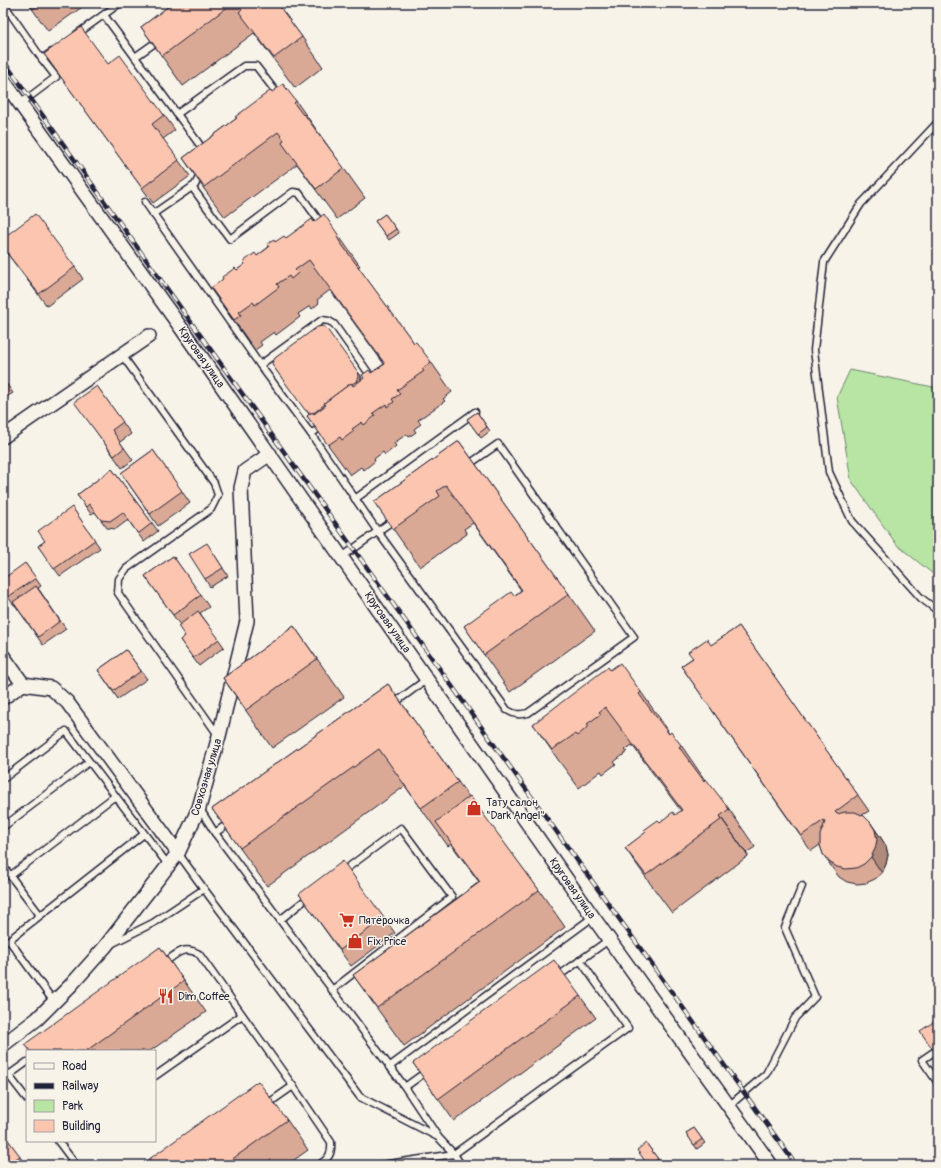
<svg xmlns="http://www.w3.org/2000/svg" width="941" height="1168" font-family="Pangolin,sans-serif">
	<style>
		.green { fill: #b8e5a3; stroke: #6d846f }
		.lines { fill: none; stroke-linecap: round; stroke-linejoin: round }
		.lane-casing { stroke: #22223b; stroke-width: 9 }
		.street-casing { stroke: #22223b; stroke-width: 16 }
		.lane { stroke: #f7f3e8; stroke-width: 6 }
		.street { stroke: #f7f3e8; stroke-width: 13 }
		.rail-casing { stroke: #22223b; stroke-width: 4.5 }
		.rail { stroke: #f7f3e8; stroke-width: 3; stroke-dasharray: 9; stroke-linecap: butt }
		.wall { fill: #d9a996; stroke: #22223b }
		.shaded-wall { fill: #b08a7a; stroke: #22223b }
		.building { fill: #fcc5af; stroke: #22223b }
		.labels { text-anchor: middle; stroke-width: 3; stroke-linejoin: round; paint-order: stroke }
		.street-label { font-size: 11px; fill: #22223b; stroke: #f7f3e8 }
		.poi-label { font-size: 11px; fill: #22223b; stroke: #f7f3e8; text-anchor: start }
	</style>
	<rect width="100%" height="100%" fill="#f7f3e8"/>
	<filter id="ink" filterUnits="userSpaceOnUse"><feTurbulence type="fractalNoise" baseFrequency=".025" numOctaves="2"/><feDisplacementMap in="SourceGraphic" scale="8" xChannelSelector="R" yChannelSelector="G"/><feConvolveMatrix kernelMatrix="1 2 1 2 8 2 1 2 1" color-interpolation-filters="sRGB"/></filter>
	<g filter="url(#ink)">
		<!-- green -->
		<polygon class="green" points="850,370 938,388 938,578 897,545 851,480 837,397"/>
		<g class="lines">
			<!-- lane casing -->
			<g class="lane-casing">
				<g id="lane">
					<polyline points="3,3 42,59 52,52"/>
					<polyline points="104,15 205,152"/>
					<polyline points="77,34 120,3"/>
					<polyline points="135,57 159,40"/>
					<polyline points="20,104 56,77 42,59"/>
					<polyline points="177,114 244,66 256,66 279,96"/>
					<polyline points="938,122 861,204 824,262 814,350 829,472 852,521 921,598 938,611"/>
					<polyline points="192,187 230,239 293,192 299,193 320,222 320,224"/>
					<polyline points="145,202 260,365"/>
					<polyline points="153,214 195,185 201,173"/>
					<polyline points="122,355 214,483 218,495 211,509 126,569 119,579 118,593 218,735"/>
					<path d="M 322,426 L 311,434 L 378,532 L 507,710 C 515,715 520,715 528,713 L 634,637 L 498,444 L 468,465"/>
					<polyline points="311,434 260,365 322,320 329,321 334,324 372,378"/>
					<polyline points="355,499 475,412"/>
					<polyline points="342,557 395,519"/>
					<polyline points="393,704 427,679"/>
					<polyline points="3,779 66,731 169,866"/>
					<polyline points="200,809 215,833 230,822"/>
					<polyline points="3,827 89,762"/>
					<polyline points="215,833 405,1087 427,1071"/>
					<polyline points="178,853 204,889 360,1097 438,1137"/>
					<polyline points="3,866 40,915"/>
					<polyline points="10,876 115,796"/>
					<polyline points="280,920 309,897"/>
					<polyline points="113,943 153,923 204,889"/>
					<path d="M 163,964 C 176,954 183,945 199,954 L 293,1086 L 331,1142 C 332,1154 329,1158 319,1165"/>
					<polyline points="557,977 610,939"/>
					<polyline points="332,990 452,897 401,828 342,872"/>
					<polyline points="54,1002 9,940 144,834"/>
					<polyline points="938,1049 922,1060 938,1083"/>
					<polyline points="389,1067 593,917"/>
					<polyline points="3,1068 27,1099"/>
					<polyline points="9,1075 27,1062"/>
					<polyline points="155,1076 242,1015"/>
					<polyline points="405,1087 438,1137 454,1154 461,1165"/>
					<polyline points="266,1105 293,1086"/>
					<polyline points="729,1106 766,1074 795,1018 815,997 785,928 802,886"/>
					<polyline points="58,1141 76,1165"/>
					<polyline points="382,1165 454,1154 628,1028 580,960"/>
				</g>
			</g>
			<!-- street casing -->
			<g class="street-casing">
				<g id="street">
					<polyline points="3,80 179,325 593,917 771,1165"/>
					<polyline points="3,437 149,336"/>
					<polyline points="3,656 23,684"/>
					<polyline points="23,684 51,688 67,702 178,853"/>
					<polyline points="3,698 23,684"/>
					<polyline points="3,1045 37,1019 72,984 105,947 178,853 199,808 219,736 247,621 241,488 245,471 270,454"/>
				</g>
			</g>
			<!-- lane -->
			<use href="#lane" class="lane"/>
			<!-- street -->
			<use href="#street" class="street"/>
			<!-- rail casing -->
			<g class="rail-casing">
				<polyline id="rail" points="3,60 477,721 796,1165"/>
			</g>
			<!-- rail -->
			<use href="#rail" class="rail"/>
		</g>
		<!-- wall -->
		<g class="wall">
			<polygon points="28,3 88,3 48,31"/>
			<polygon points="173,3 277,3 302,37 323,67 295,88 254,33 183,86 141,27"/>
			<polygon points="44,54 108,64 164,115 175,130 163,139 190,176 153,203"/>
			<polygon points="272,92 296,101 365,198 337,219 297,164 225,217 204,189 183,158"/>
			<polygon points="385,214 399,233 389,240 375,221"/>
			<polygon points="314,222 339,236 360,266 358,267 414,343 431,362 452,392 443,399 445,401 418,420 421,424 414,429 416,432 409,437 407,434 394,443 396,446 385,455 383,452 374,459 375,461 364,470 361,467 350,475 307,416 309,414 276,370 358,372 361,376 361,380 384,364 330,290 317,300 319,303 312,309 310,306 298,314 300,317 276,335 274,332 260,342 262,345 255,350 211,288 257,256 275,242 286,238"/>
			<polygon points="3,238 75,267 83,279 47,306 3,248"/>
			<polygon points="3,379 13,393 3,399"/>
			<polygon points="97,386 131,434 120,442 133,460 122,468 83,413"/>
			<polygon points="477,412 490,431 481,438 467,419"/>
			<polygon points="459,441 569,594 595,631 510,692 464,626 514,596 521,590 473,523 464,529 467,534 420,567 374,502"/>
			<polygon points="153,450 190,503 158,526 121,473"/>
			<polygon points="112,469 158,531 144,542 128,520 116,529 107,528 95,512 91,514 77,495"/>
			<polygon points="72,507 100,548 60,576 38,546 45,541"/>
			<polygon points="212,551 228,576 210,587 205,579"/>
			<polygon points="173,556 209,607 200,613 224,647 199,666 180,640 185,636 180,625 145,576"/>
			<polygon points="25,563 41,586 38,588 66,629 43,645 15,605 14,605 3,590"/>
			<polygon points="294,626 344,697 272,748 223,678"/>
			<polygon points="739,626 869,811 862,815 870,822 881,838 886,846 888,855 886,864 882,873 875,879 866,883 857,884 847,882 839,877 833,869 823,854 820,845 811,851 681,666"/>
			<polygon points="126,650 147,679 118,699 98,670"/>
			<polygon points="610,670 641,692 668,730 667,730 669,734 681,745 705,780 729,809 755,847 746,853 748,856 672,913 652,886 625,848 660,822 675,815 681,811 632,745 625,750 627,752 614,762 616,764 603,774 601,771 579,788 559,761 533,724"/>
			<polygon points="388,684 469,797 539,890 565,927 404,1046 353,975 479,882 451,844 448,846 405,786 267,886 212,809"/>
			<polygon points="299,894 384,918 395,933 351,966"/>
			<polygon points="160,947 206,1012 150,1051 30,1051"/>
			<polygon points="580,996 596,1018 454,1121 413,1063"/>
			<polygon points="287,1120 308,1150 287,1165 141,1165"/>
			<polygon points="694,1128 705,1143 697,1149 686,1133"/>
			<polygon points="8,1140 25,1164 24,1165 3,1165 5,1142"/>
			<polygon points="646,1143 661,1163 658,1165 648,1165"/>
		</g>
		<!-- shaded-wall -->
		<g class="shaded-wall">
			<polygon points="358,372 361,376 361,382 359,385 357,381"/>
			<polygon points="720,816 748,856 722,819"/>
			<polygon points="870,822 881,838 886,846 888,855 886,864 882,873 871,857"/>
		</g>
		<!-- building -->
		<g class="building">
			<polygon points="28,3 41,3 33,9"/>
			<polygon points="173,3 233,3 162,56 141,27"/>
			<polygon points="237,3 277,3 302,37 274,58 239,12 242,10"/>
			<polygon points="81,27 108,64 120,55 164,115 152,124 179,160 142,188 44,54"/>
			<polygon points="283,84 296,101 294,103 303,115 304,114 344,168 316,189 282,143 284,140 278,132 204,187 183,158 237,118 235,117 271,90 272,92"/>
			<polygon points="35,214 75,267 39,294 3,248 3,238"/>
			<polygon points="324,214 339,236 337,237 340,242 414,343 416,342 431,362 422,369 424,371 397,390 400,394 392,399 394,402 387,407 386,404 373,413 375,416 364,425 362,422 352,429 354,431 342,440 340,437 328,445 307,416 312,412 314,414 326,405 324,403 351,383 353,386 364,378 362,375 369,370 371,373 385,364 309,260 295,270 298,273 291,279 289,276 277,284 279,287 255,305 253,302 239,312 241,315 234,320 211,288 223,279 222,277 235,268 237,270 245,264 243,262 255,253 257,256 269,247 267,244 274,240 275,242 284,236 286,238 312,219 314,222"/>
			<polygon points="385,214 396,229 386,236 375,221"/>
			<polygon points="323,326 326,328 358,372 358,378 357,381 352,384 351,383 324,403 325,404 315,412 311,413 305,410 273,366 272,363 275,358 317,327"/>
			<polygon points="97,386 123,422 112,430 124,448 114,456 74,402"/>
			<polygon points="477,412 487,427 478,434 467,419"/>
			<polygon points="459,441 569,594 484,655 464,626 511,592 514,596 522,590 446,485 437,491 440,496 393,529 374,502"/>
			<polygon points="153,450 182,491 150,514 121,473"/>
			<polygon points="112,469 152,523 138,534 123,512 110,521 101,520 89,504 86,507 77,495"/>
			<polygon points="72,507 95,540 54,569 38,546 45,541 38,531"/>
			<polygon points="207,543 223,568 205,579 189,554"/>
			<polygon points="173,556 201,595 173,615 145,576"/>
			<polygon points="25,563 36,578 8,597 3,590 3,579"/>
			<polygon points="36,586 60,621 38,637 13,602"/>
			<polygon points="198,611 219,639 193,658 180,640 185,636 178,626"/>
			<polygon points="294,626 317,659 246,710 223,678"/>
			<polygon points="739,626 858,795 835,812 837,814 845,812 855,812 864,816 870,822 875,830 877,840 875,849 871,857 864,864 856,868 846,869 837,867 829,862 823,854 820,845 820,835 825,822 824,820 801,836 681,666 693,658 688,652 707,639 711,645"/>
			<polygon points="126,650 141,671 113,691 98,670"/>
			<polygon points="620,663 641,692 639,694 669,734 671,732 681,745 679,747 704,781 706,779 729,809 720,816 722,819 646,875 625,848 646,832 644,830 658,820 660,822 673,812 675,815 682,810 605,707 599,712 601,714 587,724 589,726 577,736 575,734 552,750 533,724 608,667 610,670"/>
			<polygon points="388,684 458,782 421,808 379,749 240,848 212,809"/>
			<polygon points="470,796 539,890 377,1008 353,975 480,882 436,822"/>
			<polygon points="343,861 384,918 340,950 299,894"/>
			<polygon points="160,947 184,981 86,1051 30,1051 25,1044"/>
			<polygon points="554,960 580,996 438,1099 413,1063"/>
			<polygon points="938,1019 938,1057 920,1031"/>
			<polygon points="258,1081 287,1120 224,1165 141,1165"/>
			<polygon points="694,1128 702,1139 694,1145 686,1133"/>
			<polygon points="3,1139 5,1142 8,1140 20,1156 7,1165 3,1165"/>
			<polygon points="646,1143 658,1159 650,1165 648,1165 637,1150"/>
		</g>
	</g>
	<!-- icons -->
	<defs>
		<g id="shop-bare" transform="scale(1.2)"><path d="M-5-2.5h2.3a2.7 3.5 0 0 1 5.4 0H5L5.5 6h-11ZM-1.5-2.5h3a1.5 2.3 0 0 0-3 0Z" fill="#c8321e" stroke="#f7f3e8" stroke-width="2.5" paint-order="stroke"/></g>
		<g id="supermarket-bare" transform="scale(1.2)"><path d="M-6-5.5h2.5l.6 2H6L4.5 2H-2.5L-4.4-4H-6ZM-1.5 3.2a1.3 1.3 0 1 0 .1 0ZM3 3.2a1.3 1.3 0 1 0 .1 0Z" fill="#c8321e" stroke="#f7f3e8" stroke-width="2.5" paint-order="stroke"/></g>
		<g id="restaurant-bare" transform="scale(1.2)"><path d="M-5-6h1v4h1v-4h1v4h1v-4h1v5L-1.5 .5V6h-2V.5L-5-1ZM5-6V6H3V1.5H1.5Q1.5-4 5-6Z" fill="#c8321e" stroke="#f7f3e8" stroke-width="2.5" paint-order="stroke"/></g>
	</defs>
	<g fill-rule="evenodd">
		<use href="#shop-bare" x="474" y="808"/>
		<use href="#supermarket-bare" x="347" y="920"/>
		<use href="#shop-bare" x="355" y="941"/>
		<use href="#restaurant-bare" x="166" y="996"/>
	</g>
	<g class="labels">
		<!-- street labels -->
		<g class="street-label">
			<text transform="translate(202 357) rotate(55)" y="4">Круговая улица</text>
			<text transform="translate(388 622) rotate(55)" y="4">Круговая улица</text>
			<text transform="translate(206 777) rotate(-73)" y="4">Совхозная улица</text>
			<text transform="translate(573 888) rotate(55)" y="4">Круговая улица</text>
		</g>
		<!-- poi labels -->
		<g class="poi-label">
			<text x="486" y="806">Тату салон<tspan x="486" dy="13">"Dark Angel"</tspan></text>
			<text x="359" y="924">Пятёрочка</text>
			<text x="367" y="945">Fix Price</text>
			<text x="178" y="1000">Dim Coffee</text>
		</g>
	</g>
	<!-- margin -->
	<rect width="941" height="1168" fill="none" stroke="#f7f3e8" stroke-width="16"/>
	<rect x="8" y="8" width="925" height="1152" fill="none" stroke="#22223b" stroke-width="1.5" filter="url(#ink)"/>
	<!-- legend -->
	<rect x="26" y="1050" width="130" height="92" fill="#f7f3e8" stroke="#a29fa3"/>
	<rect x="34" y="1063" width="20" height="6" fill="#f7f3e8" stroke="#a29fa3"/>
	<text x="62" y="1070" font-size="12" fill="#22223b">Road</text>
	<rect x="34" y="1083" width="20" height="6" fill="#22223b" stroke="#a29fa3"/>
	<text x="62" y="1090" font-size="12" fill="#22223b">Railway</text>
	<rect x="34" y="1100" width="20" height="12" fill="#b8e5a3" stroke="#a29fa3"/>
	<text x="62" y="1110" font-size="12" fill="#22223b">Park</text>
	<rect x="34" y="1120" width="20" height="12" fill="#fcc5af" stroke="#a29fa3"/>
	<text x="62" y="1130" font-size="12" fill="#22223b">Building</text>
</svg>
